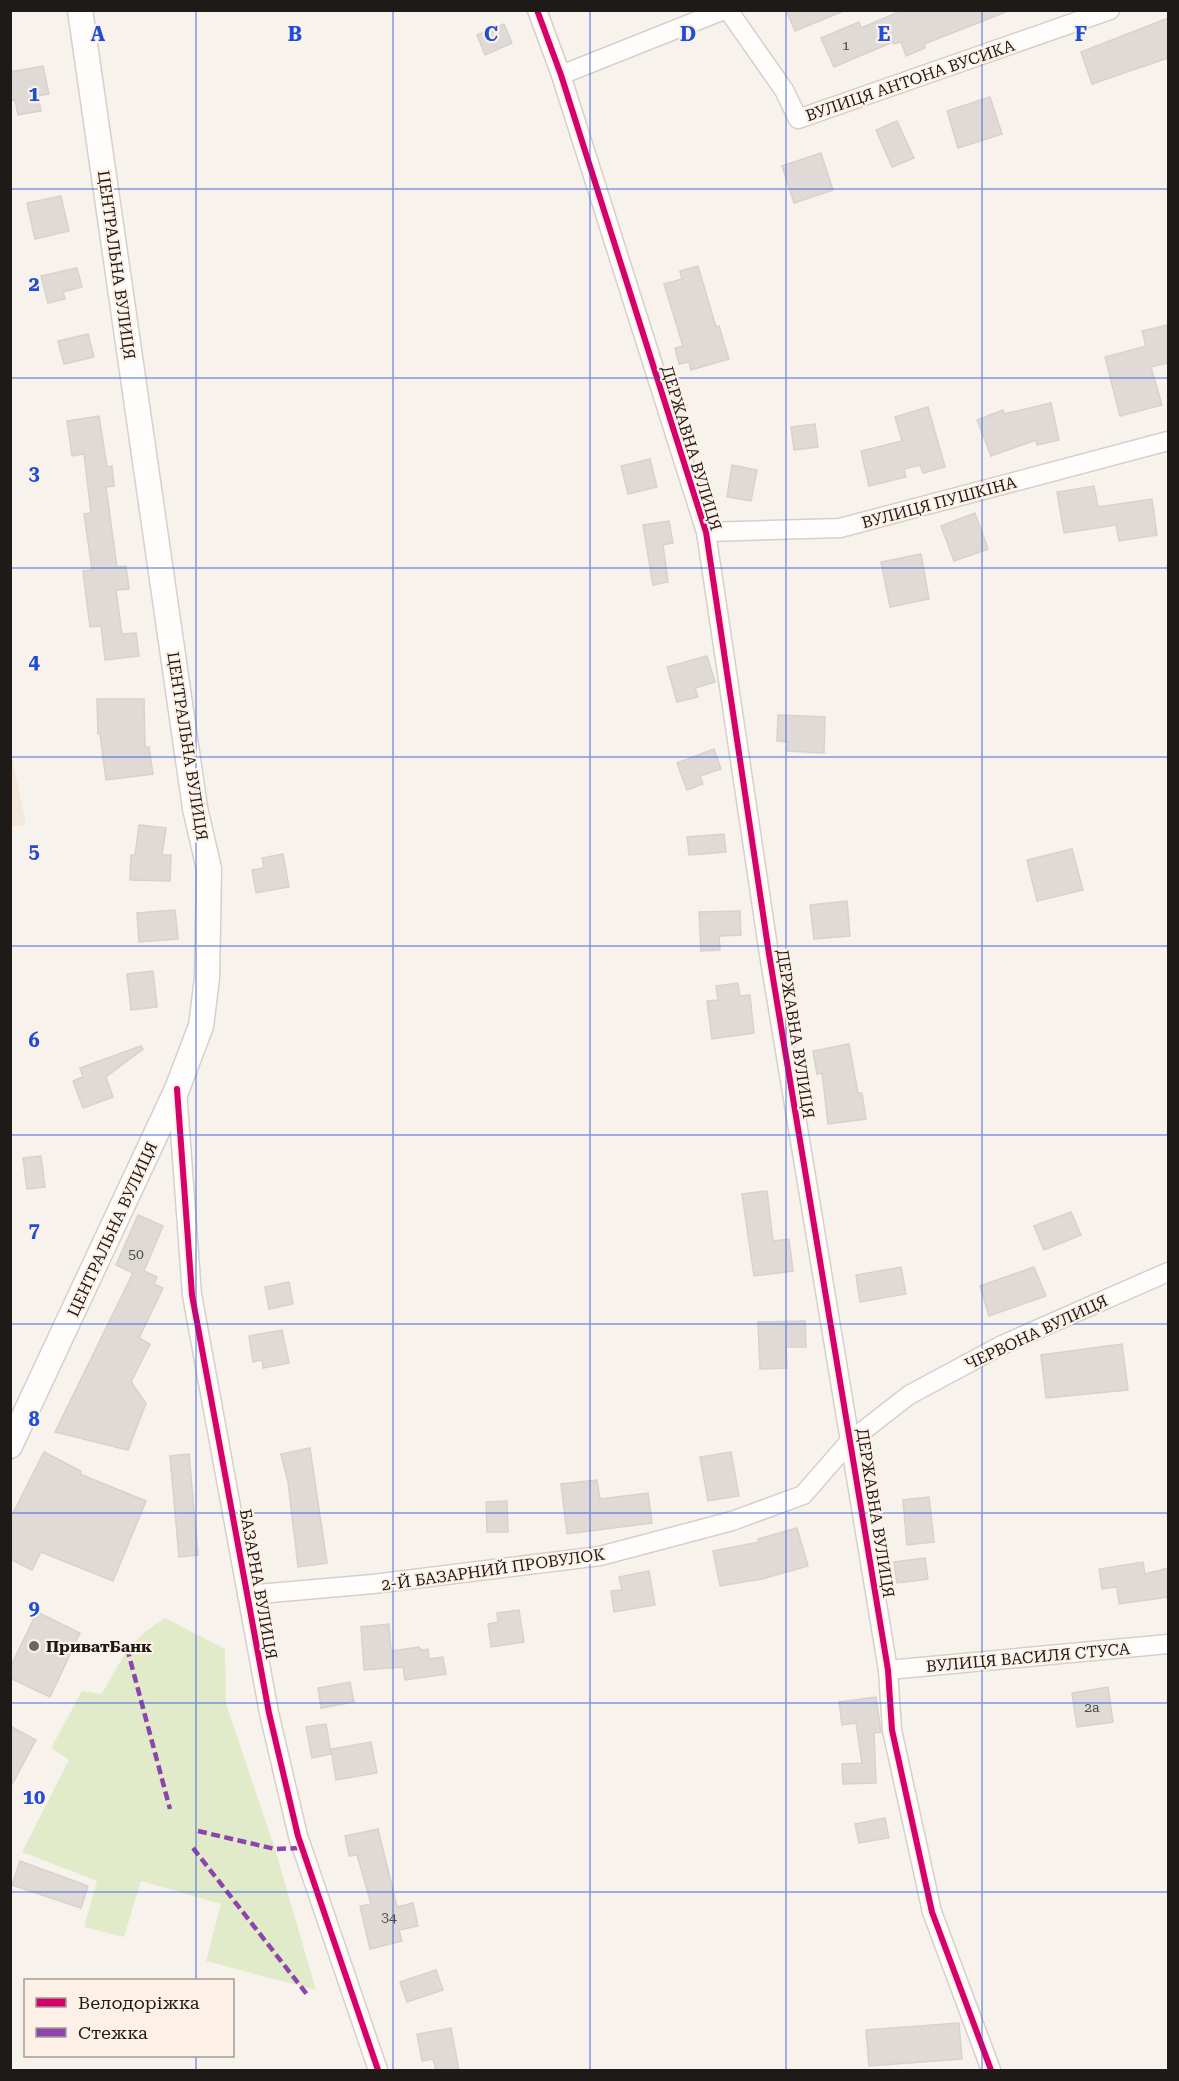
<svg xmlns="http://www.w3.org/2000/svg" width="1179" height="2081" font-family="'Roboto Serif',serif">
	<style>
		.education { fill: #f3e8db }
		.green { fill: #e1ebc9 }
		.building { fill: #dfdad5; stroke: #d6d2cd; stroke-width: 1.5 }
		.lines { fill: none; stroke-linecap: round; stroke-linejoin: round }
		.minor-casing { stroke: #d5d0cc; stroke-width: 21 }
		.secondary-casing { stroke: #d5d0cc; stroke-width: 27 }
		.minor { stroke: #fefdfc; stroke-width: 18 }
		.secondary { stroke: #fefdfc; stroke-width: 24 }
		.quiet { stroke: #8e44ad; stroke-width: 4.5; stroke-dasharray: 9 4.5; stroke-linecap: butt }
		.cycleway-casing { stroke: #fdf1e7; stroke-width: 10 }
		.cycleway { stroke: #d6006c; stroke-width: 6 }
		.grid { fill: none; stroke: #1d4ed8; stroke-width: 1.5; stroke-opacity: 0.55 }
		.poi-dot { fill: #6a6662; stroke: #fdf1e7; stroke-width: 2 }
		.labels { text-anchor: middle; stroke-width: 4.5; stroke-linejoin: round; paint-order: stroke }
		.number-label { font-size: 14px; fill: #4f4b48 }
		.street-label { font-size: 16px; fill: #1e1a17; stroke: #fdf1e7 }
		.poi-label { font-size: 16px; font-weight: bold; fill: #1e1a17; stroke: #fdf1e7; text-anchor: start }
		.grid-label { font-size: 20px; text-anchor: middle; font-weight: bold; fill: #1d4ed8; stroke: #fdf1e7; stroke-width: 4.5; stroke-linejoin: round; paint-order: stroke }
	</style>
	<rect width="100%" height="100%" fill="#f8f2ec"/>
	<!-- education -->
	<polygon class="education" points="11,752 26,825 11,826 10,826"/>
	<!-- green -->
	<path class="green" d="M 165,1618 L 225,1649 L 226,1704 L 275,1849 L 316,1990 L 206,1961 L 221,1904 L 141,1881 L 124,1937 L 84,1927 L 97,1881 L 22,1852 L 69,1760 L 51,1748 L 82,1691 L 102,1694 C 121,1660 130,1639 165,1618 Z"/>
	<!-- building -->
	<g class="building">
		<polygon points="786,10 844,10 844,11 795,31"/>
		<polygon points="903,10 1006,10 1006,12 924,44 925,48 906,56 901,42 894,44 893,42 834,67 821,38 859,22 861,28"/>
		<polygon points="1168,18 1168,58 1092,84 1081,52"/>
		<polygon points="504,24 512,43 485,55 477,35"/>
		<polygon points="43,66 49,94 38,96 41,111 18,115 15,100 10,101 10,72"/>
		<polygon points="990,97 1002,134 958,148 947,111"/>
		<polygon points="897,121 914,158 892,167 876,130"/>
		<polygon points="821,153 833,190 794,203 782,166"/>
		<polygon points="61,196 69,231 35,239 27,203"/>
		<polygon points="698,266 716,327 719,326 729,359 691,370 689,362 679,364 675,348 683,346 664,284 682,279 680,271"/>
		<polygon points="77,268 82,287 63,292 65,299 48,303 41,276"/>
		<polygon points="1168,325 1168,363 1151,367 1162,405 1120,416 1105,357 1146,346 1142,331"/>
		<polygon points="88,334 94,357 64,364 58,341"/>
		<polygon points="1051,403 1059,440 1037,445 1036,440 991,456 977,420 1003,410 1004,414"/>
		<polygon points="928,407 945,467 923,473 920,465 904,469 906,477 869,486 861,451 902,441 895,417"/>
		<polygon points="99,416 107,467 112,466 114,486 106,487 117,567 126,566 129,589 116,590 122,634 136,633 139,656 105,660 101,626 90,627 83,571 92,570 84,514 91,513 84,454 72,456 67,421"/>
		<polygon points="815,424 818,447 794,450 791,427"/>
		<polygon points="650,459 657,487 628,494 621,466"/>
		<polygon points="732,465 757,470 751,501 727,497"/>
		<polygon points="1094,486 1098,507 1152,499 1157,535 1119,541 1116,525 1064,533 1057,492"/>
		<polygon points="975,513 988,549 954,561 941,526"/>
		<polygon points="669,521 673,543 663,545 668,582 653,585 643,525"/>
		<polygon points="921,554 929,599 890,607 881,562"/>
		<polygon points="707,656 715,682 695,688 698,697 677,702 667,667"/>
		<polygon points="97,699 144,699 145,747 149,747 153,774 106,780 100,734 98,734"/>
		<polygon points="778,715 825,717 824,753 787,751 788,742 777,741"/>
		<polygon points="714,749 721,769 700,776 703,784 687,790 677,763"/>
		<polygon points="139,825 166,828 162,855 171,855 170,881 130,880 131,855 135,855"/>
		<polygon points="724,834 726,852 689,855 687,837"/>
		<polygon points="1072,849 1083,890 1037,901 1027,860"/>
		<polygon points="283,854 289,887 256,893 252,870 264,868 262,858"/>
		<polygon points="847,901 850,936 814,939 810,905"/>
		<polygon points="175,910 178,939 139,942 137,913"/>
		<polygon points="740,911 741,935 719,936 720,950 701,951 699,912"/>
		<polygon points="153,971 157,1007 131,1010 127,974"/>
		<polygon points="738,983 740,996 750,995 754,1033 712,1039 707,1001 718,1000 716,986"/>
		<polygon points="849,1044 858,1093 862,1093 866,1119 828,1124 822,1073 817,1074 813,1051"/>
		<polygon points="141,1046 143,1049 106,1077 113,1097 83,1108 73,1081 83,1077 80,1068"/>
		<polygon points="41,1156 45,1187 27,1189 23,1158"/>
		<polygon points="767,1191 773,1241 789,1239 793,1271 754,1276 742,1194"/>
		<polygon points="1071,1212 1081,1235 1044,1250 1034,1226"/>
		<polygon points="138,1215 163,1226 144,1271 157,1277 154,1284 163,1288 139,1338 150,1344 131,1382 146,1403 128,1450 55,1432 133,1273 116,1265"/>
		<polygon points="901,1267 906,1294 860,1302 856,1275"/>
		<polygon points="1034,1267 1046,1296 989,1316 980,1286"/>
		<polygon points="289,1282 293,1304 269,1309 265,1287"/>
		<polygon points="805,1321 806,1347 786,1347 787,1368 760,1369 758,1322"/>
		<polygon points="282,1330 289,1363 263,1368 262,1360 253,1362 249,1336"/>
		<polygon points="1122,1344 1128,1390 1046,1398 1041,1355"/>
		<polygon points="310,1448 327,1563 298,1567 288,1482 281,1454"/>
		<polygon points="44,1452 81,1471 80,1474 146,1501 113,1581 41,1552 32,1570 10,1559 10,1519"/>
		<polygon points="731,1452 739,1496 708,1501 700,1457"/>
		<polygon points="189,1454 198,1555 179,1557 170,1456"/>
		<polygon points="597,1480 600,1499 648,1493 652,1523 567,1534 561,1484"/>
		<polygon points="929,1497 934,1542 907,1545 903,1500"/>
		<polygon points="507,1501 508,1532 487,1532 486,1502"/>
		<polygon points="797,1528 808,1566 762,1579 720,1586 713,1551 759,1542 758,1539"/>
		<polygon points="925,1558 928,1579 897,1583 894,1562"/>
		<polygon points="1143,1562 1145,1574 1168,1568 1168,1597 1119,1604 1117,1587 1102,1589 1099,1569"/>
		<polygon points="649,1571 655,1605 614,1612 611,1591 622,1590 619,1577"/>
		<polygon points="519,1610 524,1642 491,1647 488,1624 498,1622 497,1613"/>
		<polygon points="37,1612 80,1633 50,1697 10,1678 10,1668"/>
		<polygon points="389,1624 391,1651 419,1647 421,1650 428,1649 429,1659 443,1657 446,1674 405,1680 403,1667 364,1670 361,1627"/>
		<polygon points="350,1682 354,1702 321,1708 318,1688"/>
		<polygon points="1108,1687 1113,1722 1077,1727 1072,1693"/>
		<polygon points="876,1697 881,1732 874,1733 876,1783 843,1784 842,1764 862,1763 856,1723 842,1725 839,1702"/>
		<polygon points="326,1724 331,1754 312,1758 306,1727"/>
		<polygon points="10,1726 36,1740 10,1788"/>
		<polygon points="371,1742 377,1773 336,1780 331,1749"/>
		<polygon points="885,1818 889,1838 859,1843 855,1824"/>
		<polygon points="378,1829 397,1907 413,1903 418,1926 399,1930 402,1941 370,1949 360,1906 371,1904 357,1855 349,1856 345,1836"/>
		<polygon points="20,1861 88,1886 81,1908 12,1885"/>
		<polygon points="436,1970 443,1990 407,2002 400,1982"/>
		<polygon points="959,2023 962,2059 869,2066 866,2030"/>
		<polygon points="451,2028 459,2070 436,2070 433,2059 422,2061 417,2034"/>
	</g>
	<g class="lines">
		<!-- minor casing -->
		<g class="minor-casing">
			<g id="minor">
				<polyline points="537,10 561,75 706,532 769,954 888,1670 892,1730 932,1912 991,2070"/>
				<polyline points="728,10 784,90 798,119 1110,10"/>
				<polyline points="561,75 724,10"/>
				<polyline points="706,532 840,528 1168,441"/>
				<polyline points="177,1089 192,1295 269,1713 298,1836 378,2070"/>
				<polyline points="247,1595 373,1584 600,1556 732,1521 803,1495 850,1441 909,1395 1002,1345 1168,1272"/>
				<polyline points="888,1670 1168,1644"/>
			</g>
		</g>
		<!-- secondary casing -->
		<g class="secondary-casing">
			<polyline id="secondary" points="10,1446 177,1089 201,1026 207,978 209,869 195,808 80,10"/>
		</g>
		<!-- minor -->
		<use href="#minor" class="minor"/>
		<!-- secondary -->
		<use href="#secondary" class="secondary"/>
		<!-- quiet -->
		<g class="quiet">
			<polyline points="127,1648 170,1809"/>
			<polyline points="198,1831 275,1849 302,1848"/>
			<polyline points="193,1848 309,1997"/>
		</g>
		<!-- cycleway casing -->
		<g class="cycleway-casing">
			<g id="cycleway">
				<polyline points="537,10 561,75 706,532 769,954 888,1670 892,1730 932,1912 991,2070"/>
				<polyline points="177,1089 192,1295 269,1713 298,1836 378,2070"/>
			</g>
		</g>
		<!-- cycleway -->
		<use href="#cycleway" class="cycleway"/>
	</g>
	<!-- grid -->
	<path class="grid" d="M 196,10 L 196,1980M 393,10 L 393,2070M 590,10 L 590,2070M 786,10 L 786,2070M 982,10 L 982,2070M 10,189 L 1168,189M 10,378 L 1168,378M 10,568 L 1168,568M 10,757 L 1168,757M 10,946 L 1168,946M 10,1135 L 1168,1135M 10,1324 L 1168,1324M 10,1513 L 1168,1513M 10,1703 L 1168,1703M 10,1892 L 1168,1892M 196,2056 L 196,2070"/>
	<!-- markers -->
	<circle class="poi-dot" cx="34" cy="1646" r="6"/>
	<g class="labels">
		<!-- number labels -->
		<g class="number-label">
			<text x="846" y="50">1</text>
			<text x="136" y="1259">50</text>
			<text x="1092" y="1712">2а</text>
			<text x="389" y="1922">34</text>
		</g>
		<!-- street labels -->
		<g class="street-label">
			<text transform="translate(910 80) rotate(-19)" y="6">ВУЛИЦЯ АНТОНА ВУСИКА</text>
			<text transform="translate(117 265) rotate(82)" y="6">ЦЕНТРАЛЬНА ВУЛИЦЯ</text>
			<text transform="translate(692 448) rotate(73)" y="6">ДЕРЖАВНА ВУЛИЦЯ</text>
			<text transform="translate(939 502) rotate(-15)" y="6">ВУЛИЦЯ ПУШКІНА</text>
			<text transform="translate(188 746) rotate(81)" y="6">ЦЕНТРАЛЬНА ВУЛИЦЯ</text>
			<text transform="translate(796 1034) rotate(81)" y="6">ДЕРЖАВНА ВУЛИЦЯ</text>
			<text transform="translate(112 1229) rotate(-65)" y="6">ЦЕНТРАЛЬНА ВУЛИЦЯ</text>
			<text transform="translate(1036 1332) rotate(-25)" y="6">ЧЕРВОНА ВУЛИЦЯ</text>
			<text transform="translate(876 1513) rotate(81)" y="6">ДЕРЖАВНА ВУЛИЦЯ</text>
			<text transform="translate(493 1569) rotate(-8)" y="6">2-Й БАЗАРНИЙ ПРОВУЛОК</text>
			<text transform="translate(259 1584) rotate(80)" y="6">БАЗАРНА ВУЛИЦЯ</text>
			<text transform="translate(1028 1657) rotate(-5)" y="6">ВУЛИЦЯ ВАСИЛЯ СТУСА</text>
		</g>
		<!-- poi labels -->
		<g class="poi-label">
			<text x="46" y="1652">ПриватБанк</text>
		</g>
	</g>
	<g class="grid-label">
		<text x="98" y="41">A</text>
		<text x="295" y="41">B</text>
		<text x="491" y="41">C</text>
		<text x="688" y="41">D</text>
		<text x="884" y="41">E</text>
		<text x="1081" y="41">F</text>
		<text x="34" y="101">1</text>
		<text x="34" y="291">2</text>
		<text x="34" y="480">3</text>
		<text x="34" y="669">4</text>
		<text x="34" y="858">5</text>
		<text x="34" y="1047">6</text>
		<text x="34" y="1237">7</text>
		<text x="34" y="1426">8</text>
		<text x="34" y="1615">9</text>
		<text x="34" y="1804">10</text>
	</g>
	<!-- border -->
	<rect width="1179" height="2081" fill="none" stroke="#1e1a17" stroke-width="24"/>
	<!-- legend -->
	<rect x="24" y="1979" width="210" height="78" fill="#fdf1e7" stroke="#a49b94" stroke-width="1.5"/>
	<rect x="36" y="1998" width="30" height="9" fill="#d6006c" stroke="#a49b94" stroke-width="1.5"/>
	<text x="78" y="2009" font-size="18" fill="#1e1a17">Велодоріжка</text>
	<rect x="36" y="2028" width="30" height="9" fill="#8e44ad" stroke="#a49b94" stroke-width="1.5"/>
	<text x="78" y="2039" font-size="18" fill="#1e1a17">Стежка</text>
</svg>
